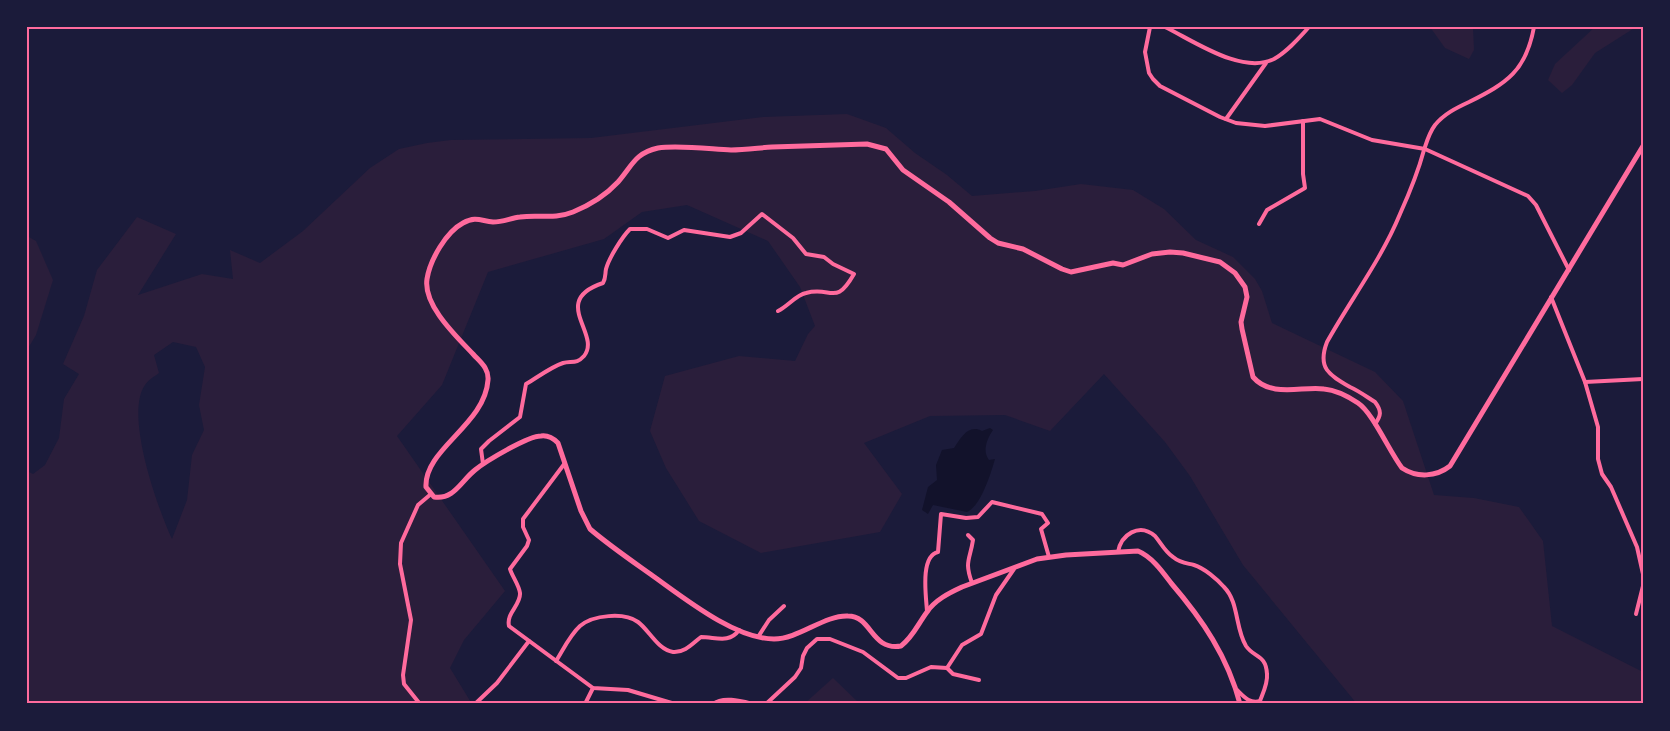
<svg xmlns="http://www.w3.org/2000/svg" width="1670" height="731" font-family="Signika,sans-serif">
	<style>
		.green { fill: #2a1e3b; fill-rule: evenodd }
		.water { fill: #12122b }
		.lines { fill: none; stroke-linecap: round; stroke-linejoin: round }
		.minor { stroke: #ff6b9d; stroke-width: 4 }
		.secondary { stroke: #ff6b9d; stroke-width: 5 }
		.neatline { fill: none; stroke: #ff6b9d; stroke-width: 2 }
	</style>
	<rect width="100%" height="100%" fill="#1b1b3a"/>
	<!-- green -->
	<g class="green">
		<polygon points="1430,27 1473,27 1474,50 1469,59 1445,48"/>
		<polygon points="1595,27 1636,27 1595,53 1572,85 1562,93 1548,80 1555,64"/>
		<path d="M 847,114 L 886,128 L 915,153 L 947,175 L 972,196 L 1035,191 L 1081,184 L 1133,190 L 1164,209 L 1196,240 L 1233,257 L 1255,279 L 1262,291 L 1272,323 L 1375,372 L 1403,401 L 1434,495 L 1474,498 L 1519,507 L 1543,541 L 1552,626 L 1643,672 L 1643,704 L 1357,704 L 1243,565 L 1190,476 L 1165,442 L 1104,374 L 1050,431 L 1005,415 L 930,416 L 864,443 L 902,494 L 880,532 L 761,553 L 699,521 L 666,468 L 650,431 L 665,376 L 739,356 L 795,361 L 808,334 L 815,326 L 800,287 L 768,241 L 687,205 L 642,212 L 604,239 L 488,272 L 442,385 L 397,436 L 505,591 L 464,640 L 450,668 L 472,704 L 27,704 L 27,471 L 33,474 L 45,465 L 59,438 L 64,399 L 79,374 L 63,364 L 84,316 L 97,270 L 137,217 L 176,234 L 138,295 L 202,274 L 233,279 L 230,250 L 260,263 L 303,231 L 370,168 L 399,149 L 427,143 L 451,140 L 591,138 L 763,117 ZM 173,342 L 196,347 L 205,367 L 199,405 L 204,430 L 192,455 L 187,500 L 172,539 C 158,509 124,414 145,385 C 148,380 155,376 159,373 L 154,355 Z"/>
		<polygon points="27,236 36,241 53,280 36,335 27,350"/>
		<polygon points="833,678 860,704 804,704"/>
	</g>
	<!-- water -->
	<path class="water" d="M 990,428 L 993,430 C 987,439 982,451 989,460 L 995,459 C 991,473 981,506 967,512 L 933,505 L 928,514 L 922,510 L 928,487 L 937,480 L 936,465 L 942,450 L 954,448 C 961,438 968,424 982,431 Z"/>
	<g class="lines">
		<!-- minor -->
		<g class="minor">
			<polyline points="1150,27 1145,52 1149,73 1153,79 1160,86 1220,117 1236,123 1265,126 1320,119 1372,140 1425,149 1528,196 1536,205 1569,270"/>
			<path d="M 1165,27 C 1194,41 1242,75 1274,59 C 1288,51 1299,38 1309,27"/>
			<polyline points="1226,119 1266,63"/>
			<polyline points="1259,224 1267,210 1305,188 1303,174 1303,121"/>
			<polyline points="1551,297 1585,382 1598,427 1598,459 1602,474 1611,487 1637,547 1643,574"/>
			<polyline points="1585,382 1643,379"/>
			<path d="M 1375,424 C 1381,416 1382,411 1375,402 C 1367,397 1359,391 1350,387 C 1329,375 1317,368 1327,342 C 1351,299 1381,260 1400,214 C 1409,194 1418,172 1424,150 C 1427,141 1429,133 1435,125 C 1444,114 1456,108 1469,102 C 1507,83 1526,71 1534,27"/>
			<path d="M 565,463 L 523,519 L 523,527 L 529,540 L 527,546 L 510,569 C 512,576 519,585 520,593 C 521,605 506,613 509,626 L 593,688 L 628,690 L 675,704"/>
			<path d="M 483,464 L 481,449 L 489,441 L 520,417 L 526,384 C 538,377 551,367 563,363 C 572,361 577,364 584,356 C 602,334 549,301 603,283 C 606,278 605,274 606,269 C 609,258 622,237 630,229 L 647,229 L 668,238 L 684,230 L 730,237 L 741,233 L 762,214 L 793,238 L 806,254 L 824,257 L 833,264 L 854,274 C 835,307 832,286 806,293 C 796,295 788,306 778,311"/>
			<path d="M 968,535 L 973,540 C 970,560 964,561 972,583"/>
			<path d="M 1118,552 C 1121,535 1139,522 1155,536 C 1161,543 1165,552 1173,557 C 1180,563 1186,563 1194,565 C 1204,568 1217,579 1224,587 C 1239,602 1235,628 1246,646 C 1254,658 1266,654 1267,674 C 1268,683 1263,693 1260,701 C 1250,704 1244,697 1237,690"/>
			<path d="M 927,611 C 926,596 920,556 938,552 L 941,514 L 966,518 L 978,517 L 992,502 L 1042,514 L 1048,523 L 1041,529 L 1049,557"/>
			<polyline points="1636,614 1643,586"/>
			<polyline points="758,637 769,620 784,606"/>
			<path d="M 556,661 C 563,650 570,635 580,626 C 593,615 624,612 638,622 C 649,630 658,650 673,652 C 685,653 693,643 701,637 C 716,637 729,644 739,630"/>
			<polyline points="947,668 953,674 979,680"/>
			<polyline points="420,704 404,684 403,675 411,620 400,564 401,543 418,505 431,494"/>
			<polyline points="475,704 497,683 529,641"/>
			<polyline points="585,704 593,688"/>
			<path d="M 713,704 C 723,696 741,701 753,704"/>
			<polyline points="766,704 795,677 801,668 803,656 807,648 817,639 830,639 863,652 898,678 906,678 931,667 947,668 962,645 981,634 996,595 1014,569"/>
		</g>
		<!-- secondary -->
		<path class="secondary" d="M 1240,704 C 1228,657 1202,619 1171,583 C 1162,571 1152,557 1138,551 L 1066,555 L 1037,559 L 962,587 C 949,593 935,600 927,612 C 918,624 913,637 901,646 C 871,651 872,616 848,616 C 824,615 799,639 774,639 C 735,639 684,598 653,576 C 632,561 610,546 590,529 L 581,511 L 558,443 C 553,438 548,435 541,436 C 528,436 486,461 475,470 C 461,481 454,500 434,497 L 426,487 C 424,449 485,425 488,380 C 489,368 480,362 473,354 C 456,336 423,305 427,279 C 430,260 446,232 463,223 C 476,216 481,221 493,222 C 503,222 511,218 520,217 C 540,214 553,220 573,212 C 590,205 606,195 618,182 C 632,166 635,153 658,148 C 678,145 710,149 731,150 C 744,150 758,148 772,147 C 803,146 835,145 867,144 L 886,149 L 903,170 L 949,202 L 990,238 L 998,243 L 1023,249 L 1062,269 L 1071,272 L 1113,263 L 1123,265 L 1152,254 L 1170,252 L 1183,253 L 1220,262 L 1235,273 L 1245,287 L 1247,297 L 1241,322 L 1242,329 L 1253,377 C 1271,398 1302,386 1324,389 C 1335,390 1349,397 1358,403 C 1373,413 1389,451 1402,468 C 1417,478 1436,477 1450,466 L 1643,146"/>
	</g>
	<!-- border -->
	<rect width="1670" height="731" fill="none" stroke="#1b1b3a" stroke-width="57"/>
	<rect x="28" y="28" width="1614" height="674" class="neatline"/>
</svg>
